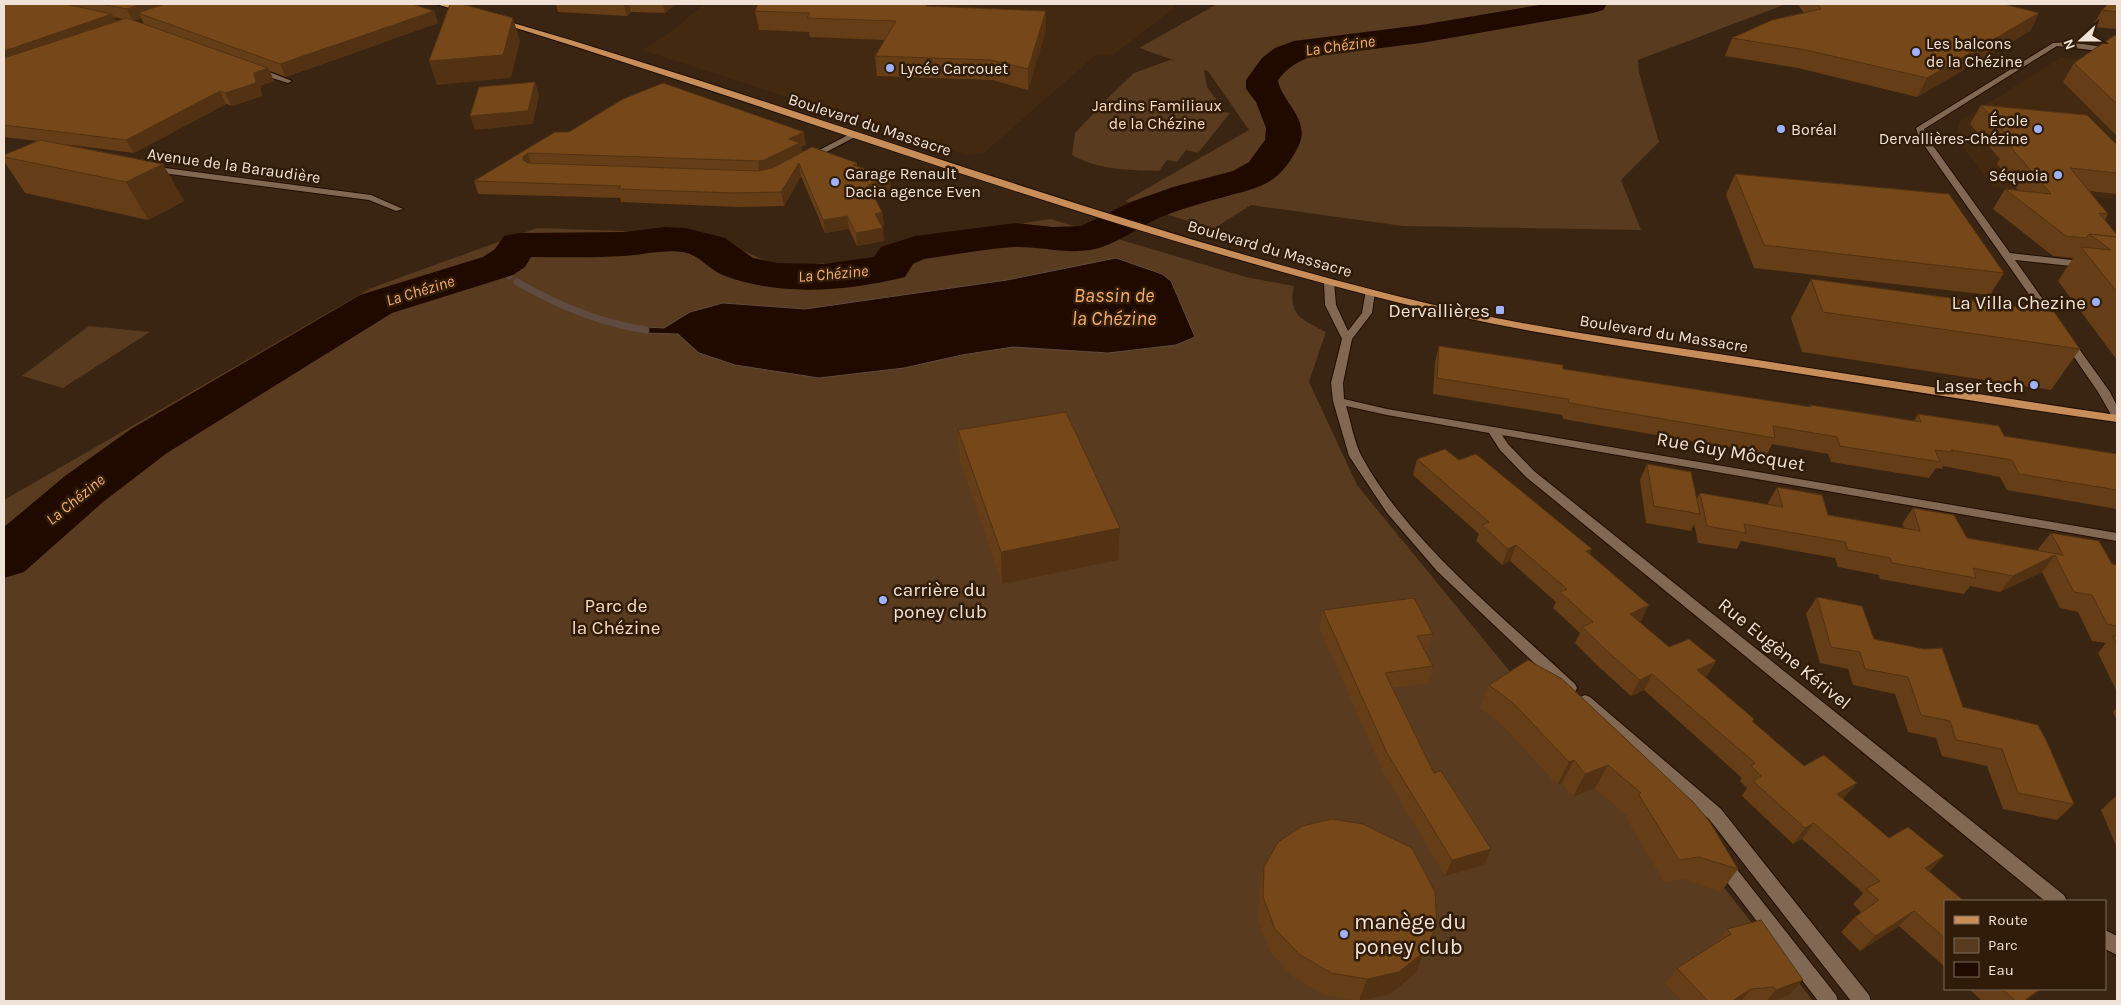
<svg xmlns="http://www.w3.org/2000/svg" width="2121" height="1005" font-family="Karla,sans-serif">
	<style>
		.built { fill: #442911 }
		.green { fill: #593b1f }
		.water { fill: #200a00; stroke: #5f4b40 }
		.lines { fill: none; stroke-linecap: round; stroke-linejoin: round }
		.stream { stroke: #5f4b40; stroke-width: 7 }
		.river { fill: #200a00; fill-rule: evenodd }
		.minor-casing { stroke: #210e00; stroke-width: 2 }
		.major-casing { stroke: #210e00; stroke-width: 2 }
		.minor { fill: #806853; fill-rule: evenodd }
		.major { fill: #c88e5a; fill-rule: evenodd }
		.wall { fill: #653d16; fill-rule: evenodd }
		.shaded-wall { fill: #523212 }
		.building { fill: #754719; stroke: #523212 }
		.poi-dot { fill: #9fb3fd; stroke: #301c08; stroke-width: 2 }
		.labels { text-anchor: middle; stroke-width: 5; stroke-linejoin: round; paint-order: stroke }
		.far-poi-label { font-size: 16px; fill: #f1e2d7; stroke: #301c08; text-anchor: start }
		.far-water-label { font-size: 16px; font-style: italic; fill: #f7af6f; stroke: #301c08 }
		.far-park-label { font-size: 16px; fill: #f9dbc2; stroke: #301c08 }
		.far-street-label { font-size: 16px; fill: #f1e2d7; stroke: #301c08 }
		.poi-label { font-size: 19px; fill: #f1e2d7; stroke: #301c08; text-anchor: end }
		.street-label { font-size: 19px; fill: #f1e2d7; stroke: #301c08 }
		.park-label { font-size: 19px; fill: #f9dbc2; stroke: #301c08 }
		.water-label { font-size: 20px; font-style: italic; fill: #f7af6f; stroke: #301c08 }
		.near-poi-label { font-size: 22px; fill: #f1e2d7; stroke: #301c08; text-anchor: start }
	</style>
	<rect width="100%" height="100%" fill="#3a2512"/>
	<!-- built -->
	<g class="built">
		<polygon points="705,4 1173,4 1174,8 1112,56 1097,54 984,153 966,155 642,50 669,33"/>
		<polygon points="2060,58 2117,62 2117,199 1993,187 1956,137 1960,121"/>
	</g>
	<!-- green -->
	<g class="green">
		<path d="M 1217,4 L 1786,4 L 1638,60 L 1639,73 L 1659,142 L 1621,180 L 1641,230 L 1403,226 L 1251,205 L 1213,229 L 1125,201 L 1249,130 L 1208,71 L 1204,70 L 1207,87 L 1216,99 L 1208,109 L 1230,113 L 1198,153 L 1186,150 L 1177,162 L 1167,160 L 1159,171 C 1129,170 1098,170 1072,155 L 1075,133 L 1112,94 L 1134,73 L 1170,60 L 1176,61 L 1139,48 Z"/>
		<path d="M 1050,219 L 1246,277 L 1294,286 C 1287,315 1303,320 1326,332 L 1309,382 L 1357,485 L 1516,679 L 1679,830 L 1813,1001 L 4,1001 L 4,500 L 371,288 L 537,228 L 707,234 L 777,266 L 870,261 L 912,240 Z"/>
		<polygon points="89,326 150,332 63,388 22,376"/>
	</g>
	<!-- water -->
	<polygon class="water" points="1116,258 1162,274 1171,281 1195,337 1176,345 1108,353 1013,347 962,355 904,368 819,378 735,365 699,353 678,334 645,333 646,327 664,328 690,312 723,303 805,309 1007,280"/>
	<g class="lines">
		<!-- stream -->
		<g class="stream">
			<polyline points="498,266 509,276"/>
			<path d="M 517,282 C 557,305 600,323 646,330"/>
		</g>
		<!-- river -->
		<path class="river" d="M 1545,4 L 1607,4 L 1603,10 L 1593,13 L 1421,43 L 1310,57 C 1297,62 1287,68 1278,80 C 1281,100 1306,116 1301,139 C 1298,151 1284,172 1273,179 C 1259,189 1241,192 1224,197 C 1202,203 1180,209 1159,218 C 1136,228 1115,246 1090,250 C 1065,254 1039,246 1014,247 C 984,249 954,255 924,259 L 913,264 L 905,277 C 848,291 782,297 725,276 C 710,271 700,255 683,252 C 663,249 643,255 623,256 C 592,258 562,257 531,257 L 525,267 L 513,275 L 392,313 L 167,453 L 103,502 L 24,572 L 4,578 L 4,527 L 65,476 L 131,429 L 360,295 L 483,257 L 495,249 L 504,236 L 519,233 L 624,232 L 665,227 L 686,228 L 725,238 L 753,258 L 777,263 L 823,264 L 874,257 L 881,247 L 915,236 L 1016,223 L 1053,227 L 1081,226 L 1131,202 L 1173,187 L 1233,171 L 1249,162 L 1265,140 L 1266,128 L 1256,102 L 1246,89 L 1246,80 L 1262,58 L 1275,48 L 1294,41 L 1421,25 Z"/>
		<!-- minor casing -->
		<g class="minor-casing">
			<g id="minor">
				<polygon points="2069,42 2117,49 2117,53 2057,46 1924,129 1926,136 2010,253 2117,265 2117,271 2015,260 2061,325 2056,328 2052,327 1919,138 1916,128 2053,43"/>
				<polygon points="253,68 259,68 292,81 288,83 253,72"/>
				<polygon points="850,134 857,136 811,160 804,158"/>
				<polygon points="150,166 371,195 403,209 396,211 369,200 147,171 147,167"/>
				<path d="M 1329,279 L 1334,282 L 1336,305 L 1348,331 L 1362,313 L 1366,290 L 1370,289 L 1375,292 L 1372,313 L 1352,339 L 1343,383 L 1344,399 L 1387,409 L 2117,533 L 2117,541 L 1502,435 L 1508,444 L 1534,471 L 2064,895 L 2067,901 L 2045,901 L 1526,477 L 1500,450 L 1489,433 L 1387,415 L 1346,406 C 1351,422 1354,442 1362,457 C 1408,542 1505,618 1575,684 L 1577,688 L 1575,692 L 1570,694 L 1565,692 L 1437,571 L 1387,513 L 1349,456 L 1333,401 L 1331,383 L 1342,339 L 1325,305 L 1324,282 Z"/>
				<polygon points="2068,338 2072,339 2110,392 2117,406 2117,419 2113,418 2098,392 2063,341"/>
				<polygon points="1585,695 1590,697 1721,809 1869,995 1871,1001 1851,1001 1709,819 1580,705 1578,701 1580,697"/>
				<polygon points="1722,855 1728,858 1836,995 1838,1001 1818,1001 1716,868 1714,863 1716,858"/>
				<polygon points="2105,930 2117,936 2117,955 2105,949"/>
			</g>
		</g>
		<!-- major casing -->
		<g class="major-casing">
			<g id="major">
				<polygon points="436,4 446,4 469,11 466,13"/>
				<path d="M 499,19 C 800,106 1093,220 1397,296 C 1503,323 1611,338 1719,354 C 1852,375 1984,395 2117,415 L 2117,422 C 1992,405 1868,384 1743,365 C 1627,347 1510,331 1396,302 C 1091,226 797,114 497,22 L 496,21 Z"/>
			</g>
		</g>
		<!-- minor -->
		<use href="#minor" class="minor"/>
		<!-- major -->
		<use href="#major" class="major"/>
	</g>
	<!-- wall -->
	<g class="wall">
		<path d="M 4,4 L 412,4 L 434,11 L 438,23 L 286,77 L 270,71 L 274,81 L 260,86 L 262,96 L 232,106 L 226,104 L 134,153 L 64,144 L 163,164 L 184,201 L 148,220 L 25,193 L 4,161 L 4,155 L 37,141 L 4,137 ZM 113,17 L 123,19 L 116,21 ZM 141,18 L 144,24 L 134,21 Z"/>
		<polygon points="556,4 675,4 665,13 631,12 627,16 558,12"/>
		<polygon points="1798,4 2004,4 2039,13 2030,31 1917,97 1798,68 1725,56 1732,38 1804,13"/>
		<polygon points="2117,4 2117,29 2092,27 2102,10"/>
		<polygon points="926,6 1046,30 1028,90 992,80 877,76 875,56 885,40 810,37 809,32 759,30 755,11"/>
		<polygon points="2117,36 2117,136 2063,82 2074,63"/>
		<polygon points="1981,105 2117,145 2117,194 2089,191 2108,214 2105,220 2117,235 2117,360 2058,281 2073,258 2053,256 1993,209 2005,189 2019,191 1997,164 2000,159 1970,124"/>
		<polygon points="555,132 806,145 801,147 802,153 857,163 857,167 891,190 874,197 882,212 884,226 882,226 884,241 857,246 849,229 825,233 801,176 784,206 737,207 621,202 620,198 478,194 474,181"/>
		<polygon points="1735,174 2004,273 1990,295 1754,268 1726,195"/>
		<polygon points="1811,279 2080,349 2051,390 1802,352 1791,318"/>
		<polygon points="1439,346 1563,369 1809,407 1810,405 1914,421 1918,414 2004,436 2117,454 2117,509 2007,490 2000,477 1943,466 1942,469 1936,468 1929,478 1831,462 1828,454 1772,444 1767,454 1563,419 1562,415 1433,394 1435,362"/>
		<polygon points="958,430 1118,560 1002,584 960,461"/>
		<polygon points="1417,459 1459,460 1590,554 1641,621 1640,622 1669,647 1716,661 1706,677 1705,677 1754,719 1753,722 1804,766 1844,798 1843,799 1889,838 1944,856 1929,872 1945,901 1945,967 1899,926 1860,951 1841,932 1855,917 1862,913 1853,904 1863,893 1802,839 1793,844 1742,796 1747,788 1740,781 1742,778 1644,690 1631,696 1599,667 1575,643 1580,633 1553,608 1556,602 1510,561 1502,565 1476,541 1479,534 1413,475"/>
		<polygon points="1647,464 1697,498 1700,493 1768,505 1768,503 1777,487 1828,515 1904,528 1902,524 1913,508 1967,538 2039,551 2038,549 2051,533 2112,564 2117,565 2117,692 2098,653 2106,643 2092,641 2078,612 2060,608 2042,572 2000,592 1970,586 1964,594 1880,579 1879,575 1838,567 1835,558 1741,541 1737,549 1698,543 1694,524 1691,531 1646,523 1640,480"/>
		<polygon points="1817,597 1963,707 2074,804 2057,820 2003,809 1987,766 1942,756 1936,738 1908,732 1895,694 1853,685 1848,669 1820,663 1806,614"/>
		<polygon points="1323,610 1433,634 1427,651 1425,651 1433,666 1428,683 1393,688 1434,773 1491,849 1484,865 1445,876 1382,770 1319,627"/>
		<polygon points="1528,660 1738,869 1721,892 1683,879 1664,882 1626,818 1627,816 1595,788 1573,797 1562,783 1557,785 1503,726 1480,708 1489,685"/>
		<polygon points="2117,707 2117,721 2113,712"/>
		<polygon points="2117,795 2117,848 2101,810"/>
		<polygon points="1264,867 1415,974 1390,994 1359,1001 1324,995 1292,976 1270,952 1258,920 1259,890"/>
		<polygon points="1727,929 1789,995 1773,1001 1682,1001 1665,983 1677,968 1715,944"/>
		<polygon points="1969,989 2041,989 2025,1001 1982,1001"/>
	</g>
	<!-- shaded-wall -->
	<g class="shaded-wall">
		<polygon points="142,4 183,4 138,13 141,18 133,21 127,9"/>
		<polygon points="624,4 629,4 631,12 627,16"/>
		<polygon points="663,4 675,4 665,13"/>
		<polygon points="434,11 438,23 286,77 280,64"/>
		<polygon points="1046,11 1046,30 1028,90 1028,69"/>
		<polygon points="2039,13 2030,31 1917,97 1927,78"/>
		<polygon points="112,14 118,26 4,66 4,51"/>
		<polygon points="513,18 520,41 511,78 437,85 429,61"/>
		<polygon points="268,68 274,81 260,86 262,96 232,106 225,93 254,73"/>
		<polygon points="535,82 539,95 533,124 475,130 470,116"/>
		<polygon points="220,91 226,104 134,153 126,140"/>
		<polygon points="804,132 806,145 801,147 802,156 760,174 758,161 789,139"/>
		<polygon points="528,153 532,166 523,160 523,157"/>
		<polygon points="799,163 801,176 784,206 781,192"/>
		<polygon points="163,164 184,201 148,220 126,182"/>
		<polygon points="890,177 891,190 870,198 868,185"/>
		<polygon points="882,212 884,226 877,227 875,214"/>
		<polygon points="847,216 849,229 825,233 823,220"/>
		<polygon points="883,228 884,241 857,246 856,233"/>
		<polygon points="1120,528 1118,560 1002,584 1001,552"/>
		<polygon points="1516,545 1510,561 1502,565 1508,549"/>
		<polygon points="1592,549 1585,565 1586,551"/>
		<polygon points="2055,555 2042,572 2000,592 2013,576"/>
		<polygon points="1649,605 1641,621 1622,630 1630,614"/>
		<polygon points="1716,661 1706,677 1687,686 1697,670"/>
		<polygon points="1652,674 1644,690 1631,696 1640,680"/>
		<polygon points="1574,760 1562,783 1557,785 1569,762"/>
		<polygon points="1608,765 1595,788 1573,797 1585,774"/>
		<polygon points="1857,783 1844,798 1825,810 1837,794"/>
		<polygon points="1814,823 1802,839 1793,844 1805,828"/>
		<polygon points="1491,849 1484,865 1445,876 1452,860"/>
		<polygon points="1944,856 1929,872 1925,868"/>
		<polygon points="1914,911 1899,926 1860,951 1875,936"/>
		<polygon points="1425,951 1415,974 1390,994 1359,1001 1367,979"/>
		<polygon points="1803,980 1789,995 1773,1001 1766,1001 1776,990"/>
		<polygon points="1751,989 1741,1001 1732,1001"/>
	</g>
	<!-- building -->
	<g class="building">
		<polygon points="4,4 65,4 112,14 4,51"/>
		<polygon points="100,4 142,4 127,9"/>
		<polygon points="164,4 412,4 434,11 280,64 138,13"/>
		<polygon points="450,4 462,4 513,18 503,55 429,61"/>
		<polygon points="758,4 926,4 926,6 1046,11 1028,69 991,60 875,56 896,21 807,18 810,13 755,11"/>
		<polygon points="1817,4 2004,4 2039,13 1927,78 1806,50 1732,38 1772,20 1821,9"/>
		<polygon points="2108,4 2117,4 2117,12 2102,10"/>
		<polygon points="127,18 268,68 254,73 256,83 225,93 220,91 126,140 4,125 4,58"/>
		<polygon points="2115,35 2117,36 2117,104 2074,63"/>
		<polygon points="535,82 528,111 470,116 479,87"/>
		<polygon points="663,83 804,132 789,139 800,143 764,160 758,161 528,153 523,157 523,160 528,163 758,171 772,168 812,147 857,163 853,165 890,177 868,185 882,212 875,214 883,228 856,233 847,216 823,220 799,163 781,192 734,193 618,189 621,186 474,181 555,132 569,132 623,99"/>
		<polygon points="1981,105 2087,115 2117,145 2117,173 2070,168 2108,214 2099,213 2117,235 2117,237 2089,234 2086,238 2066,236 2005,189 2051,194 2008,144 2016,145"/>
		<polygon points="40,140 163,164 126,182 4,157 4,155"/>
		<polygon points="1735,174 1949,194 2004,273 1764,245"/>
		<polygon points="2089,234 2117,237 2117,292 2081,247 2111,250"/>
		<polygon points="1811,279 2054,312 2080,349 1823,312"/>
		<polygon points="1439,346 1563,365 1563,369 1811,407 1810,405 1921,422 1918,414 1999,426 2004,436 2117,454 2117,490 2019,474 2012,460 1951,450 1953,452 1935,450 1940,462 1840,446 1837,437 1773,426 1775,438 1569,403 1568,399 1437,378"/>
		<polygon points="1066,412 1120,528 1001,552 958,430"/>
		<polygon points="1445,449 1459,460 1476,454 1592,549 1586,551 1649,605 1630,614 1669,647 1689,639 1716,661 1697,670 1754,719 1752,721 1804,766 1824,755 1857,783 1837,794 1889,838 1908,827 1944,856 1925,868 1964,901 1945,901 1945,938 1914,911 1875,936 1855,917 1879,900 1866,889 1880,881 1814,823 1805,828 1753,781 1761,776 1751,766 1755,763 1652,674 1640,680 1607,651 1582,627 1593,622 1560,592 1567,589 1516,545 1508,549 1482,525 1489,522 1417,459"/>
		<polygon points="1647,464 1691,472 1700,514 1654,506"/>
		<polygon points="1777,487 1822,495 1828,515 1920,531 1913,508 1954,515 1967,538 2063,555 2051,533 2099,541 2112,564 2117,565 2117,626 2107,624 2092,595 2074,592 2055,555 2013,576 1973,568 1976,578 1892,563 1890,558 1848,550 1845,542 1744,524 1746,533 1707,526 1700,493 1783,507"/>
		<polygon points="1817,597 1862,606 1874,639 1924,649 1942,648 1963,707 2038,725 2047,742 2074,804 2018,793 2002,749 1956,740 1950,721 1921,715 1908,677 1865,669 1860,652 1831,647"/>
		<polygon points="1414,598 1433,634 1417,636 1433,666 1385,673 1434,773 1441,771 1491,849 1452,860 1387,753 1323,610"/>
		<polygon points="2113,636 2117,636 2117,644"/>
		<polygon points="1528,660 1562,679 1693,802 1710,822 1738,869 1699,857 1679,860 1639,795 1641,793 1608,765 1585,774 1574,760 1569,762 1513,703 1489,685"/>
		<polygon points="1332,819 1363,824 1412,848 1435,892 1437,924 1425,951 1399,972 1367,979 1331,973 1299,954 1275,929 1263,897 1264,867 1278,842 1302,826"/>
		<polygon points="1761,920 1803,980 1776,990 1774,987 1751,989 1732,1001 1708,1001 1677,968 1731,934 1727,929"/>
		<polygon points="2002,989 2040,989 2024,1001 2016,1001"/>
	</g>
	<!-- markers -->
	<g class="poi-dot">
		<circle cx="1916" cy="52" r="5"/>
		<circle cx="890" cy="68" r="5"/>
		<circle cx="1781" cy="129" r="5"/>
		<circle cx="2038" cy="129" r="5"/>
		<circle cx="2058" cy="175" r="5"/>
		<circle cx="835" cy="182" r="5"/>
		<circle cx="2096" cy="302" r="5"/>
		<rect x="1495" y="305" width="10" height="10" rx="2.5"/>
		<circle cx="2034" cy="385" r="5"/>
		<circle cx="883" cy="600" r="5"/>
		<circle cx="1344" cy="934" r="5"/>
	</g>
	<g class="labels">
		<!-- far-poi labels -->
		<g class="far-poi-label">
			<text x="1926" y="49">Les balcons<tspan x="1926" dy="18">de la Chézine</tspan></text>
			<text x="900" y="74">Lycée Carcouet</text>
			<text x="2028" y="126" text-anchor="end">École<tspan x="2028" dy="18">Dervallières-Chézine</tspan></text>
			<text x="1791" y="135">Boréal</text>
			<text x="845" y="179">Garage Renault<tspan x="845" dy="18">Dacia agence Even</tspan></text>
			<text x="2048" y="181" text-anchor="end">Séquoia</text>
		</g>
		<!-- far-water labels -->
		<g class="far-water-label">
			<text transform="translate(1340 45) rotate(-8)" y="6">La Chézine</text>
			<text transform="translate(833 273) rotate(-5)" y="6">La Chézine</text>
			<text transform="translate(420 290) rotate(-17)" y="6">La Chézine</text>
			<text transform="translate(75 499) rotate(-39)" y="6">La Chézine</text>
		</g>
		<!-- far-park labels -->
		<g class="far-park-label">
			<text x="1157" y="111">Jardins Familiaux<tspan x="1157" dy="18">de la Chézine</tspan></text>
		</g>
		<!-- far-street labels -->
		<g class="far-street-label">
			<text transform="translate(870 124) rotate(18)" y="6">Boulevard du Massacre</text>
			<text transform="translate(234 165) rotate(8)" y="6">Avenue de la Baraudière</text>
			<text transform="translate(1270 248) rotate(16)" y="6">Boulevard du Massacre</text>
			<text transform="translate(1664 333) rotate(9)" y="6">Boulevard du Massacre</text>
		</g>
		<!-- poi labels -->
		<g class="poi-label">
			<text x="2086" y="309">La Villa Chezine</text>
			<text x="1490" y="317">Dervallières</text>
			<text x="2024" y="392">Laser tech</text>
			<text x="893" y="596" text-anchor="start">carrière du<tspan x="893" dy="22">poney club</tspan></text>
		</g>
		<!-- street labels -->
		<g class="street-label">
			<text transform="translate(1731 451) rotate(10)" y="7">Rue Guy Môcquet</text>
			<text transform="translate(1785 653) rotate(39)" y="7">Rue Eugène Kérivel</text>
		</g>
		<!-- park labels -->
		<g class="park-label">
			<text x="616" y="612">Parc de<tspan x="616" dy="22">la Chézine</tspan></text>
		</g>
		<!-- water labels -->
		<g class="water-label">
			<text x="1114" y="302">Bassin de<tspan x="1114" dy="23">la Chézine</tspan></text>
		</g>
		<!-- near-poi labels -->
		<g class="near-poi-label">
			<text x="1354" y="929">manège du<tspan x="1354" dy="25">poney club</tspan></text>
		</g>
	</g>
	<!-- border -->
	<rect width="2121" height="1005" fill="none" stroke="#f1e2d7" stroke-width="10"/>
	<!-- legend -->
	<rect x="1944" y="900" width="162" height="90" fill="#301c08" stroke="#7d6b5b"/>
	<rect x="1954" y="916" width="25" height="8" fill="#c88e5a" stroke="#7d6b5b"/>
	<text x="1988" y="925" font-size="15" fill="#f1e2d7">Route</text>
	<rect x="1954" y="938" width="25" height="15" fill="#593b1f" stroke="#7d6b5b"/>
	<text x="1988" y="950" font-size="15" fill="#f1e2d7">Parc</text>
	<rect x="1954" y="962" width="25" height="15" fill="#200a00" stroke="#7d6b5b"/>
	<text x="1988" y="975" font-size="15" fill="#f1e2d7">Eau</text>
	<!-- north arrow -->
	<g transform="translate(2081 40) rotate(249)" stroke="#301c08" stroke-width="4" paint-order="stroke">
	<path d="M0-4L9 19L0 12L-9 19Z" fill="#f1e2d7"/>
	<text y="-8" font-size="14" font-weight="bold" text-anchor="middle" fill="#f1e2d7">N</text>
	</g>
</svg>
